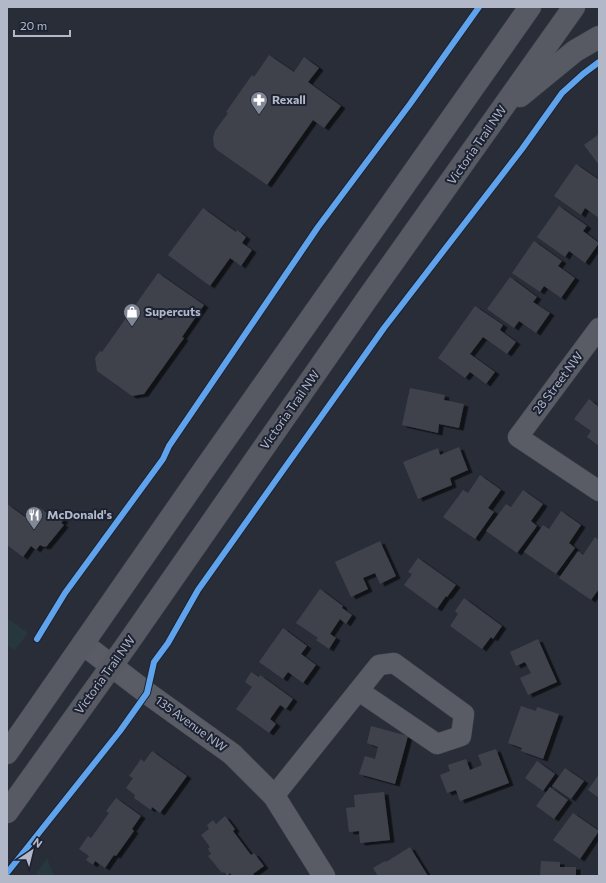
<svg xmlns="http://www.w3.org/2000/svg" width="606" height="883" font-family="Commissioner,sans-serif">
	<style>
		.green { fill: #26373d }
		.building { fill: #3f424c; filter: url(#shadow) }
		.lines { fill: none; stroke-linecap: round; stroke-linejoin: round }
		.minor-casing { stroke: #464a51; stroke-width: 21 }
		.tertiary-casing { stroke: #464a51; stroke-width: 23 }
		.secondary-casing { stroke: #464a51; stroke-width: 23 }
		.minor { stroke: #595c65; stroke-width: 20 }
		.tertiary { stroke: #595c65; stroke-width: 22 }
		.secondary { stroke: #585a63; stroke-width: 22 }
		.cycleway-casing { stroke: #1c2232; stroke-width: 8 }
		.cycleway { stroke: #60a3ed; stroke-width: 6 }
		.labels { text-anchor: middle; stroke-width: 4; stroke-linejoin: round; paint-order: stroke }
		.poi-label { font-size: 12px; font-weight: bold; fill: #b2b8c8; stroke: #1c2232; text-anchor: start }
		.street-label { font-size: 12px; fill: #b2b8c8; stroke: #1c2232 }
	</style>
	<defs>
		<filter id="shadow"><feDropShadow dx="4.5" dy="2.5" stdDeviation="0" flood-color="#0009"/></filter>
	</defs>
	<rect width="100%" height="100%" fill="#292d37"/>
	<!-- green -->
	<g class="green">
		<polygon points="7,618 28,633 15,650 7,645"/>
		<polygon points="47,858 54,876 35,876"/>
	</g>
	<!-- building -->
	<g class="building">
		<polygon points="269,55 294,72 304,57 319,68 308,82 341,106 324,128 313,120 267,185 217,150 214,146 213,138 215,131 228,113 226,112 252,75 254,77"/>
		<polygon points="599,134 599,165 584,145"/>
		<polygon points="576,164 599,180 599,218 585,208 581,215 554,196"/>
		<polygon points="559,206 587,226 583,231 599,243 585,263 569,251 565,257 537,237"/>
		<polygon points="203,208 236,232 237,230 246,237 242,243 252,250 241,266 230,258 210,286 168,255"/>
		<polygon points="534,241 562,261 558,266 575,278 561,298 544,286 540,292 512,273"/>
		<polygon points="158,273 204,305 182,337 184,338 144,394 132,396 97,371 95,358 100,351 102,352"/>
		<polygon points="510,277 537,297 533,302 550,313 536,333 519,321 514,328 487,309"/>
		<polygon points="475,306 503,325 500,330 516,342 507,354 483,337 470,354 495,372 486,384 470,372 465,378 438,358"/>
		<polygon points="410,388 445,395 444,400 464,404 459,428 439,424 438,433 402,425"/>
		<polygon points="589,399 599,407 599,446 587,437 591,431 574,419"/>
		<polygon points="459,447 468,470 450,478 452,485 418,499 403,462 438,448 440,455"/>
		<polygon points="480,475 501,490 488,508 494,512 475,539 443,517 463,490 468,493"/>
		<polygon points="523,490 543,504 531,521 537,526 517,553 486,531 506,504 511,507"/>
		<polygon points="7,504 25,517 28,512 34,517 40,508 47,513 49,510 64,520 61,523 64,525 46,547 45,546 44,547 40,545 36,550 31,546 23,557 7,545"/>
		<polygon points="561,511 581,525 569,543 575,548 556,574 524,552 543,525 549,529"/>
		<polygon points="595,537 599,540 599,589 591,600 559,578 578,551 583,555"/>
		<polygon points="380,541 396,576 380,584 375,573 363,578 368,589 351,597 335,562"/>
		<polygon points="418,558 456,585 447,597 446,596 437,609 404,585 412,574 408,572"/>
		<polygon points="320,589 343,606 342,608 352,615 346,624 340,619 330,634 336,638 329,649 316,640 318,638 296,623"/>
		<polygon points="464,598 502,626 493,639 491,637 482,649 450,626 458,614 455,611"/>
		<polygon points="283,628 307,646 301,654 316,665 303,683 288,672 283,679 259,662"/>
		<polygon points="538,639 557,682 528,695 520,678 531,673 525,662 516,666 510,652"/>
		<polygon points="251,672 259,677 260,675 293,699 286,709 280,705 270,719 276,724 269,733 236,709 252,687 245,682"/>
		<polygon points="521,706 536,711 537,707 559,714 543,759 521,751 522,748 508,743"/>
		<polygon points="371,726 408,736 395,784 359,774 365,756 375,759 378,747 367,743"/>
		<polygon points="496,749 509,783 460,801 456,790 447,793 440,775 450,771 448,765 466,759 470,770 482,765 478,755"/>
		<polygon points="152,751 187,776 160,813 152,807 151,810 134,798 135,795 126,788 133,778 129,776 141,759 144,762"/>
		<polygon points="537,761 555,774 543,791 525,778"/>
		<polygon points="565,768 584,781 571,799 552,786"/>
		<polygon points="599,774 599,798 588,790"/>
		<polygon points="550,787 568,800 554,819 536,806"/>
		<polygon points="384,792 390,840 360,843 359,831 349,832 346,808 355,807 354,795"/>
		<polygon points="116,798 141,816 132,829 134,831 116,856 114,855 105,868 95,861 93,865 86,860 89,856 79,849 88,836 91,838 109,813 106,811"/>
		<polygon points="573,813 599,831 580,859 553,840"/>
		<polygon points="225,816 235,829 233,831 251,855 254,853 264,866 253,874 255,876 232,876 230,873 227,876 224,872 222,873 208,856 211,854 208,849 210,847 201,835 209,829 207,825 213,820 216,824"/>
		<polygon points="410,847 428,876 378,876 373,868 385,861 386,862"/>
		<polygon points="541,861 560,862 560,867 576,867 576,876 540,876"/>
	</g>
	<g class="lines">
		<!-- minor casing -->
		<g class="minor-casing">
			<g id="minor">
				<polyline points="599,328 518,437 599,491"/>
				<polyline points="274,796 379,665 394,663 464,714 461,736 437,744 359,691"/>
			</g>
		</g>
		<!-- tertiary casing -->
		<g class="tertiary-casing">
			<polyline id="tertiary" points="83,644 147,693 232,754 274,796 324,876"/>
		</g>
		<!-- secondary casing -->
		<g class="secondary-casing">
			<g id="secondary">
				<polyline points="520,96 575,51 599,37"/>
				<polyline points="7,753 203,471 530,7"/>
				<polyline points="7,812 128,643 367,299 574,7"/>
			</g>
		</g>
		<!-- minor -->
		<use href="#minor" class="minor"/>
		<!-- tertiary -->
		<use href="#tertiary" class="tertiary"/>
		<!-- secondary -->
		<use href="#secondary" class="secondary"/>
		<!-- cycleway casing -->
		<g class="cycleway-casing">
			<g id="cycleway">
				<polyline points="37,639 65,593 163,459 169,446 318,227 410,104 479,7"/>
				<polyline points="7,873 120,731 147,693 154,662 168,643 198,590 384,328 522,149 562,93 583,74 599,62"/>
			</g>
		</g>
		<!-- cycleway -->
		<use href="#cycleway" class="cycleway"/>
	</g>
	<!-- icons -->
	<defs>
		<g id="pharmacy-pin" transform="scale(0.9)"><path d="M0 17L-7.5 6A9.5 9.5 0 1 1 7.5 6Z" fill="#828795" stroke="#1c2232"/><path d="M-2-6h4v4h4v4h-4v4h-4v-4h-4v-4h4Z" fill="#fff"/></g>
		<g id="shop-pin" transform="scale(0.9)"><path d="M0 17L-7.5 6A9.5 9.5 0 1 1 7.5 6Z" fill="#828795" stroke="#1c2232"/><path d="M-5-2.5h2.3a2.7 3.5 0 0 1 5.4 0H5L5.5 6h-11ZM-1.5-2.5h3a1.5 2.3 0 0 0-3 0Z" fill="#fff"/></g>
		<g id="restaurant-pin" transform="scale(0.9)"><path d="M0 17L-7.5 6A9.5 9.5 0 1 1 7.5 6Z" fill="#828795" stroke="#1c2232"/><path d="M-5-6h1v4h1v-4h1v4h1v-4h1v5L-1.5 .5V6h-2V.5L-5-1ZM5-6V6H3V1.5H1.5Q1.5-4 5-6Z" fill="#fff"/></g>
	</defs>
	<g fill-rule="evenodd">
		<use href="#pharmacy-pin" x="259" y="100"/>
		<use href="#shop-pin" x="132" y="312"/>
		<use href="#restaurant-pin" x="34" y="515"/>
	</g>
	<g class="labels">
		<!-- poi labels -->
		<g class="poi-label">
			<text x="272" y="104">Rexall</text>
			<text x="145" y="316">Supercuts</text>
			<text x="47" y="519">McDonald's</text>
		</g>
		<!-- street labels -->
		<g class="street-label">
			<text transform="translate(477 145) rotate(-55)" y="4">Victoria Trail NW</text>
			<text transform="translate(558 383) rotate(-53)" y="4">28 Street NW</text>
			<text transform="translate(290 410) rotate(-55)" y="4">Victoria Trail NW</text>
			<text transform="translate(105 675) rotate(-54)" y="4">Victoria Trail NW</text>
			<text transform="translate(191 724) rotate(36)" y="4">135 Avenue NW</text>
		</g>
	</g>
	<!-- border -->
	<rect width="606" height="883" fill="none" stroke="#b2b8c8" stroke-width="16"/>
	<!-- north arrow -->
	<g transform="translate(32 851) rotate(35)" stroke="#1c2232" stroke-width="3" paint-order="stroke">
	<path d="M0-3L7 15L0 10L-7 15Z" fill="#b2b8c8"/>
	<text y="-6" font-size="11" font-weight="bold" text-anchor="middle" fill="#b2b8c8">N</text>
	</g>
	<!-- scale -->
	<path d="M14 30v6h56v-6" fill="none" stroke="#b2b8c8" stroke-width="2"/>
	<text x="20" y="30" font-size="12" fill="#b2b8c8" stroke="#1c2232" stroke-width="3" paint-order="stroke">20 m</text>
</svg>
